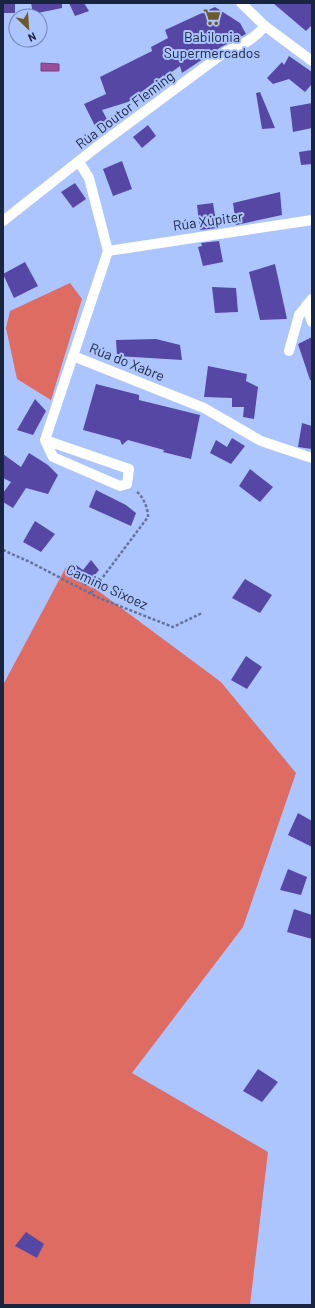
<svg xmlns="http://www.w3.org/2000/svg" width="315" height="1308" font-family="Barlow,sans-serif">
	<style>
		.forest { fill: #de6c62 }
		.water { fill: #9a4d9c; stroke: #734180 }
		.building { fill: #5647a4 }
		.lines { fill: none; stroke-linecap: round; stroke-linejoin: round }
		.path { stroke: #62739d; stroke-width: 2.5; stroke-dasharray: 3 2; stroke-linecap: butt }
		.minor { stroke: #fff; stroke-width: 10 }
		.labels { text-anchor: middle; stroke-width: 4; stroke-linejoin: round; paint-order: stroke }
		.poi-label { font-size: 14px; fill: #19243f; stroke: #adc5ff }
		.street-label { font-size: 14px; fill: #19243f; stroke: #adc5ff }
	</style>
	<rect width="100%" height="100%" fill="#adc5ff"/>
	<!-- forest -->
	<g class="forest">
		<polygon points="70,283 82,299 51,400 17,379 6,328 10,311"/>
		<polygon points="66,567 221,682 296,773 243,927 132,1073 268,1152 250,1305 3,1305 3,685"/>
	</g>
	<!-- water -->
	<polygon class="water" points="41,63 59,64 59,71 41,71"/>
	<!-- building -->
	<g class="building">
		<rect x="3" y="3" width="12" height="10"/>
		<polygon points="31,3 62,3 62,8 33,14"/>
		<polygon points="69,3 84,3 89,11 75,16"/>
		<polygon points="273,3 312,3 312,25 306,31"/>
		<polygon points="215,7 240,23 246,34 221,47 182,73 180,66 165,77 164,75 128,102 102,110 109,123 97,130 84,104 106,94 100,77 152,51 151,47 168,38 165,30"/>
		<polygon points="289,56 312,72 312,84 305,92 289,79 273,84 267,78 282,62 284,65"/>
		<polygon points="260,92 275,128 262,129 256,93"/>
		<polygon points="312,103 312,128 293,132 290,107"/>
		<polygon points="148,125 156,136 142,148 133,137"/>
		<polygon points="312,150 312,164 301,165 299,152"/>
		<polygon points="122,161 132,189 113,196 103,169"/>
		<polygon points="75,183 86,199 73,208 61,192"/>
		<polygon points="280,192 282,215 236,225 233,203"/>
		<polygon points="213,203 217,228 200,230 197,205"/>
		<polygon points="219,241 223,262 203,266 198,247 202,246 201,243"/>
		<polygon points="25,262 38,286 14,298 3,274"/>
		<polygon points="275,264 287,319 260,320 249,272"/>
		<polygon points="212,287 236,288 238,312 215,313"/>
		<polygon points="312,337 312,380 310,380 298,344"/>
		<polygon points="156,339 180,345 182,360 117,356 116,340"/>
		<polygon points="208,366 247,374 246,381 258,387 254,419 243,417 244,407 232,407 232,398 204,397"/>
		<polygon points="96,384 139,395 139,400 200,415 191,459 163,452 164,450 128,440 122,445 120,440 83,430"/>
		<polygon points="35,399 46,411 33,435 17,430"/>
		<polygon points="302,423 312,426 312,449 298,447"/>
		<polygon points="232,438 245,446 231,464 210,453 216,440 227,447"/>
		<polygon points="29,453 48,465 58,475 48,494 26,488 13,508 3,502 3,493 11,482 3,478 3,454 21,467"/>
		<polygon points="250,469 273,487 260,502 239,486"/>
		<polygon points="96,490 126,505 136,513 131,526 89,507"/>
		<polygon points="35,521 55,534 41,552 23,542"/>
		<polygon points="91,560 99,570 86,586 69,573 76,565 83,570"/>
		<polygon points="245,579 272,595 260,613 232,598"/>
		<polygon points="246,656 262,667 247,689 231,680"/>
		<polygon points="298,813 312,821 312,847 288,835"/>
		<polygon points="288,869 307,877 301,895 280,890"/>
		<polygon points="294,909 312,915 312,939 287,932"/>
		<polygon points="258,1069 278,1082 262,1102 243,1091"/>
		<polygon points="26,1232 44,1244 37,1258 15,1246"/>
	</g>
	<g class="lines">
		<!-- path -->
		<g class="path">
			<polyline points="3,550 30,562 99,598 173,627 202,613"/>
			<path d="M 91,593 L 148,517 C 148,508 143,496 136,491"/>
		</g>
		<!-- minor -->
		<g class="minor">
			<polyline points="241,3 265,26 312,61"/>
			<path d="M 3,221 L 98,146 L 225,52 C 242,45 253,40 265,26"/>
			<polyline points="108,251 312,220"/>
			<polyline points="306,306 312,322"/>
			<polyline points="289,351 299,315 312,299"/>
			<polyline points="73,356 204,408 261,441 312,458"/>
			<polyline points="45,440 129,469 127,484 120,486 53,457 45,440 108,251 89,178 79,162"/>
		</g>
	</g>
	<!-- icons -->
	<defs>
		<g id="supermarket-bare" transform="scale(1.38)"><path d="M-6-5.5h2.5l.6 2H6L4.5 2H-2.5L-4.4-4H-6ZM-1.5 3.2a1.3 1.3 0 1 0 .1 0ZM3 3.2a1.3 1.3 0 1 0 .1 0Z" fill="#6e5a29" stroke="#adc5ff" stroke-width="2.5" paint-order="stroke"/></g>
	</defs>
	<g fill-rule="evenodd">
		<use href="#supermarket-bare" x="212" y="17"/>
	</g>
	<g class="labels">
		<!-- poi labels -->
		<g class="poi-label">
			<text x="212" y="42">Babilonia<tspan x="212" dy="16">Supermercados</tspan></text>
		</g>
		<!-- street labels -->
		<g class="street-label">
			<text transform="translate(125 110) rotate(-37)" y="5">Rúa Doutor Fleming</text>
			<text transform="translate(208 221) rotate(-8)" y="5">Rúa Xúpiter</text>
			<text transform="translate(127 362) rotate(22)" y="5">Rúa do Xabre</text>
			<text transform="translate(107 587) rotate(25)" y="5">Camiño Sixoez</text>
		</g>
	</g>
	<!-- border -->
	<rect width="315" height="1308" fill="none" stroke="#19243f" stroke-width="8"/>
	<!-- north arrow -->
	<g transform="translate(28 28) rotate(155)"><circle r="19" fill="#adc5ff" stroke="#7285b2"/>
	<path d="M0-3L7 15L0 10L-7 15Z" fill="#6e5a29"/>
	<text y="-6" font-size="11" font-weight="bold" text-anchor="middle" fill="#19243f">N</text>
	</g>
</svg>
